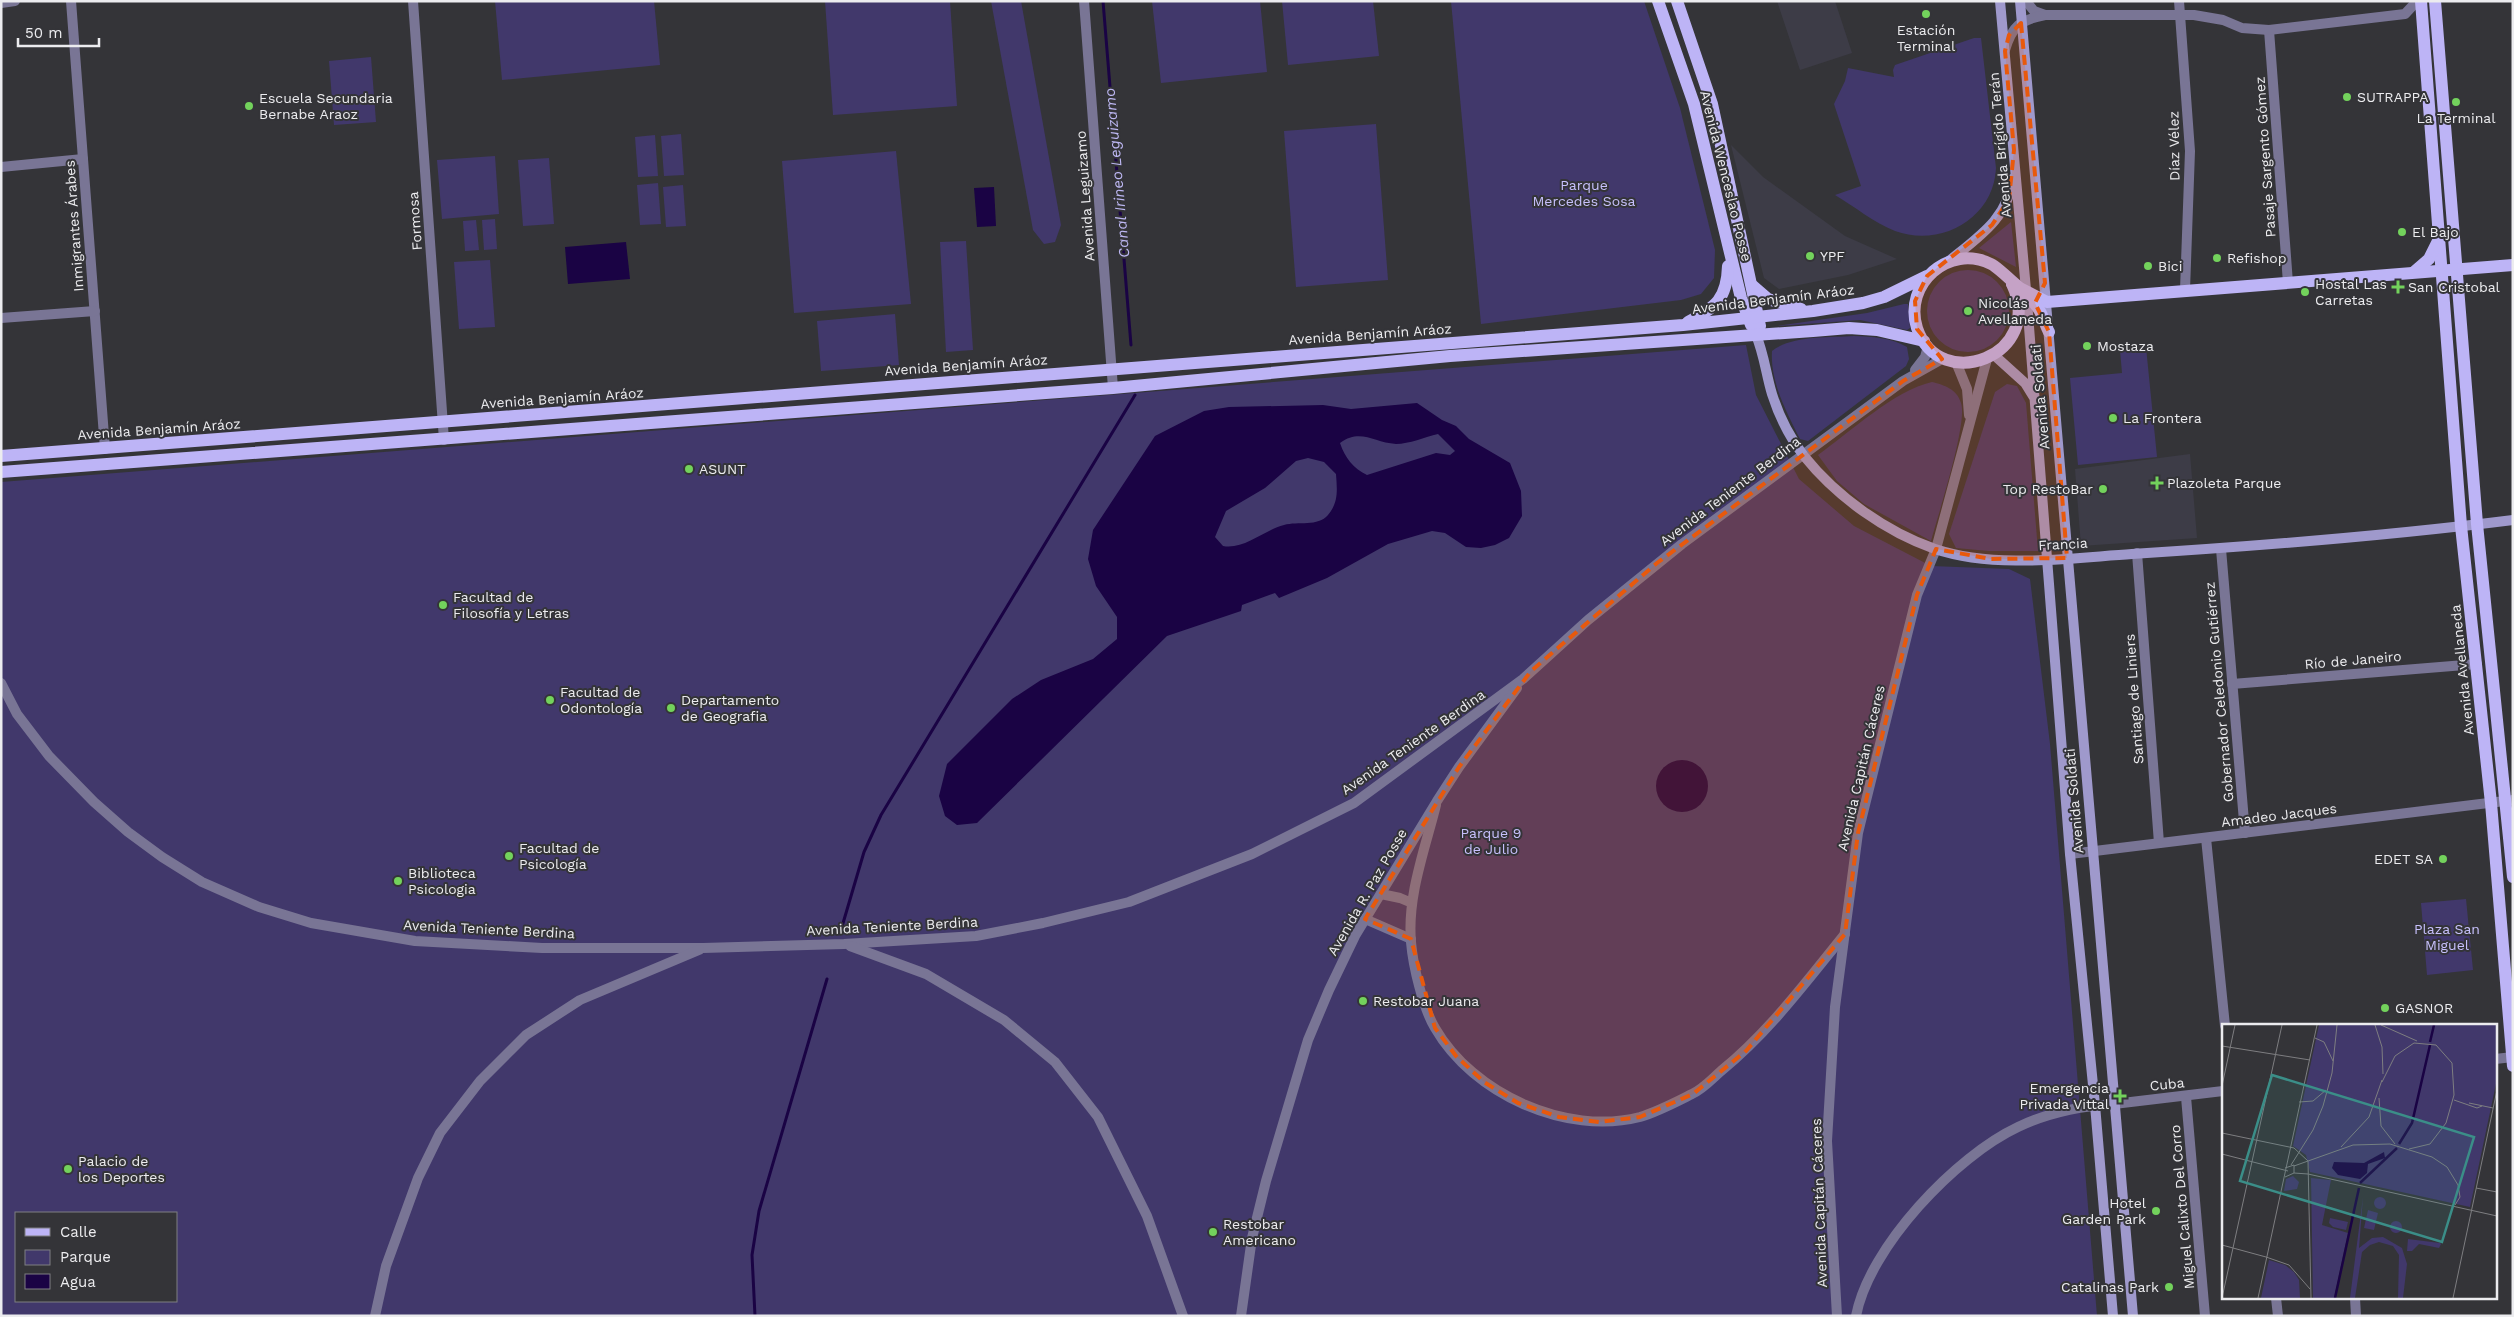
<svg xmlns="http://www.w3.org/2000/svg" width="2514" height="1317" font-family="'Work Sans',sans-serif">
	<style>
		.built { fill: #3d3c47 }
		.green { fill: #41386b; fill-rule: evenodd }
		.water { fill: #1a0344; fill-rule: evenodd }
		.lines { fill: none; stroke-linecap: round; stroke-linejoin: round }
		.stream { stroke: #1a0344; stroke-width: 3 }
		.minor { stroke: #797595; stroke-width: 10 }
		.tertiary { stroke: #797595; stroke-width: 10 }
		.secondary { stroke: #9f99cc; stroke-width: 10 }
		.primary { stroke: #bdb4f6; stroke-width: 12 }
		.marked { fill: #e8590c; fill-opacity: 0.2; stroke: #e8590c; stroke-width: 4; stroke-dasharray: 10 6; stroke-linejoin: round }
		.poi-dot { fill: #73d25c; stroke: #343438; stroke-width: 2 }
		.labels { text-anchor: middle; stroke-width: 4; stroke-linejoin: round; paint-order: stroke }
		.poi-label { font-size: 14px; fill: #ececef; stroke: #343438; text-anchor: start }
		.street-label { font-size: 14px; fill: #ececef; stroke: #343438 }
		.park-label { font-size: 14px; fill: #c7c0fc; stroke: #343438 }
		.water-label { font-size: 15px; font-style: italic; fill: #bdb7f2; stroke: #343438 }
		.inset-river { fill: none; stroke: #1a0344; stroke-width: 2.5 }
		.inset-road { fill: none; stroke: #7e7e81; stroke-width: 1 }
		.view { fill: #3b8e88; fill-opacity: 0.15; stroke: #3b8e88; stroke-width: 2.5 }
		.inset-edge { fill: none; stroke: #ececef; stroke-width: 2.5 }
	</style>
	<rect width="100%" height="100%" fill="#343438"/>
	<!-- built -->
	<g class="built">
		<polygon points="1777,1 1835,1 1852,53 1800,70"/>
		<polygon points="1731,145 1763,177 1845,236 1897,259 1848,275 1779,289 1764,278"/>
		<polygon points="2190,454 2197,538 2081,546 2075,469"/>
	</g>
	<!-- green -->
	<g class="green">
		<polygon points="495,1 654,1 660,65 502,80"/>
		<polygon points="825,1 950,1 957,106 833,115"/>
		<polygon points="991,1 1021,1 1061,225 1055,242 1044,244 1033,230"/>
		<polygon points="1152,1 1260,1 1267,72 1161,83"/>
		<polygon points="1282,1 1373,1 1379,56 1288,65"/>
		<polygon points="1451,1 1644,1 1680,108 1715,250 1714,278 1701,294 1681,300 1481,324"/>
		<path d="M 1974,38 L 1981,38 L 1996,168 C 1994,218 1941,248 1895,231 C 1874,223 1854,206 1835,195 L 1861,186 L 1834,104 L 1845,81 L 1848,68 L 1894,77 L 1893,70 L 1895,65 Z"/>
		<polygon points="371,57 376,122 334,125 329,61"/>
		<polygon points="1376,124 1388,280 1296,287 1284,131"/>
		<polygon points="681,134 684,175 664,176 661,136"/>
		<polygon points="655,135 658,176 638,177 635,137"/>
		<polygon points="896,151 911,304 794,313 782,161"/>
		<polygon points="495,156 499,214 442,219 437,160"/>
		<polygon points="549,158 554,224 523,226 518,160"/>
		<polygon points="658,183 661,224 640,225 637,185"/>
		<polygon points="683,185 686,226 666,227 663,187"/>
		<polygon points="495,219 497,249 484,250 482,220"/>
		<polygon points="476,220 479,250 465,251 463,221"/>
		<polygon points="2011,222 2016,267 1979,248"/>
		<polygon points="966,241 973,350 946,352 940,242"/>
		<polygon points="490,260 495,327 459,329 454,262"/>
		<circle cx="1968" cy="311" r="41"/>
		<polygon points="1904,304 1908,304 1910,328 1907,330 1860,320 1777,326 1867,313"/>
		<polygon points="895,314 899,365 821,371 817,321"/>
		<path d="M 1854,336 C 1873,337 1890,337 1907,347 L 1909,359 L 1906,366 L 1808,441 L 1800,439 C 1787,413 1770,382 1772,351 C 1792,335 1829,338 1854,336 Z"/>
		<path d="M 1746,345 L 1756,395 L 1799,479 L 1854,526 L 1931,566 L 2009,569 L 2030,579 L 2050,744 L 2097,1316 L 1,1316 L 1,482 ZM 16,1213 L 176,1213 L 176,1301 L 16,1301 Z"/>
		<polygon points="2146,347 2157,457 2078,465 2070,378 2122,373 2120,350"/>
		<path d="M 1932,382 C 1944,385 1957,389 1961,403 C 1968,423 1938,515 1931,541 L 1864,504 L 1837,481 L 1818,455 C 1850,432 1895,390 1932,382 Z"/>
		<polygon points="2007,384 2017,386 2026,403 2038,551 1989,551 1956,548 1949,534 1995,392"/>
		<polygon points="2466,899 2473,970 2427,975 2421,903"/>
	</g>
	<!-- water -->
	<g class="water">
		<polygon points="994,187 996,226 977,227 974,188"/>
		<polygon points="626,242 630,279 568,284 565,247"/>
		<path d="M 1417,403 L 1442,420 L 1456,426 L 1469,439 L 1510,463 L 1521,491 L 1522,516 L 1509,538 L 1495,545 L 1481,548 L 1466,547 L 1445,533 L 1432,531 L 1388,544 L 1327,578 L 1279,598 L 1275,593 L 1242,605 L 1241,611 L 1167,636 L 977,823 L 957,825 L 945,816 L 939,796 L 947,764 L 1012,699 L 1041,680 L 1093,659 L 1117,639 L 1117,617 L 1096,586 L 1088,559 L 1093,530 L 1155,436 L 1204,411 L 1229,407 L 1323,405 L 1351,409 ZM 1438,434 L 1455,451 L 1450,455 L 1436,453 L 1367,475 C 1353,468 1345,458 1340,443 C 1361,428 1374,443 1396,444 C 1409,444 1425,437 1438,434 ZM 1308,458 L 1324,462 L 1336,474 C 1337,489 1339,502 1328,515 C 1318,527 1298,521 1284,525 C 1264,530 1244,550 1223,546 L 1215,537 L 1226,511 L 1265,488 L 1296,461 Z"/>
		<circle cx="1682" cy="786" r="26"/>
	</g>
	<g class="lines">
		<!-- stream -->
		<g class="stream">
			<polyline points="1103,1 1131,345"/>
			<polyline points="841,930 864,852 881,815 1135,395"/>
			<polyline points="755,1316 752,1255 759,1211 827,979"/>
		</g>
		<!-- minor -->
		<g class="minor">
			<polyline points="71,1 105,449"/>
			<polyline points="413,1 444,440"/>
			<polyline points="1084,1 1113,388"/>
			<polyline points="2026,1 2034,11 2045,15"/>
			<polyline points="2179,1 2190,151 2185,290"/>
			<polyline points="1,3 15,1"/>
			<polyline points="2269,30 2288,283"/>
			<path d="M 2005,50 C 2012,26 2020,20 2045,15 L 2194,15 L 2223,20 L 2242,28 L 2269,30 L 2405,14 L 2417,1"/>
			<polyline points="1,167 83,159"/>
			<polyline points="1,318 95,311"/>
			<polyline points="2221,549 2245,833"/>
			<polyline points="2137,553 2159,843"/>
			<polyline points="2232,684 2477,664"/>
			<path d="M 1436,805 C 1425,849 1407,896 1411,942 C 1413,966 1423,1008 1435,1028 C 1473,1094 1566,1136 1640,1117 C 1657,1112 1676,1102 1692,1094 C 1703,1089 1712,1079 1721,1071 C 1769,1032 1806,982 1845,934"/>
			<polyline points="2206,838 2225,1026"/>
			<polyline points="2070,854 2513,800"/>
			<polyline points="2495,1059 2513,1057"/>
			<polyline points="2186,1097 2205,1316"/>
			<polyline points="2114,1104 2223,1091"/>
			<polyline points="2276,1298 2278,1316"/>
			<polyline points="2355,1298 2356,1316"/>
		</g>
		<!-- tertiary -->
		<g class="tertiary">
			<polyline points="1956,362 1967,389 1969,415"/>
			<polyline points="1915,370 1925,357 1928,346"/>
			<polyline points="1,683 17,714 49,756 94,802 128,832 162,857 202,882 259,907 311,923 415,941 542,948 703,948 844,944 976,936 1043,923 1129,902 1252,854 1354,803 1523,679 1588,620 1682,544 1903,381 1944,358"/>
			<polyline points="1381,894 1400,898 1412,903"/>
			<polyline points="1365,919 1411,939"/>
			<polyline points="850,946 926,974 1004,1020 1055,1062 1098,1117 1147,1216 1183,1316"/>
			<polyline points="375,1316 386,1266 418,1178 440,1133 480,1081 526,1035 580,1000 699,950"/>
			<polyline points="1241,1316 1252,1238 1266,1181 1308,1040 1329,990 1355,936 1437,801 1459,767 1517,688"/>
			<polyline points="1837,1316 1827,1141 1835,1007 1858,833 1917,595 1936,549 1987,359"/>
			<path d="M 1856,1316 C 1869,1247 1956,1156 2018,1127 C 2047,1113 2083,1106 2114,1104"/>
		</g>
		<!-- secondary -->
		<g class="secondary">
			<polyline points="2000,1 2027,301 2070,854 2095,1105 2113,1316"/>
			<polyline points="2020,1 2133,1316"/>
			<path d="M 1949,261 C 1977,238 2009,218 2012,179"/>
			<path d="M 1756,335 C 1764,354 1766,374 1772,394 C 1779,416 1790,438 1804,456 C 1837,497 1886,532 1935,549 C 1995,569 2070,558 2132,554 C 2259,546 2386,536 2513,520"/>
			<polyline points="1994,355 2025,383 2033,396"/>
		</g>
		<!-- primary -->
		<g class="primary">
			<polyline points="1658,1 1694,104 1741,298 1751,325"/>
			<polyline points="1677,1 1712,104 1760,326"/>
			<polyline points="2421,1 2461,526 2491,803 2513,1066"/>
			<polyline points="2435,1 2477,524 2513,877"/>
			<polyline points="2414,272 2429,259 2438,241"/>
			<polyline points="2012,284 2047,302 2513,265"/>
			<path d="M 2012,284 C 2046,356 1939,395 1917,328 C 1903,284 1949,243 1991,264 C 1999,268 2033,300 2038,308 C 2043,315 2045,325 2049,332"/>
			<polyline points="1753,286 1768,299 1801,309"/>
			<path d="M 1688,322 C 1716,307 1727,299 1728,266"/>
			<polyline points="1,456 1683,325 1813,311 1863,303 1884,297 1927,276"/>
			<polyline points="1,472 1113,388 1450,356 1813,331 1849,328 1877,330 1924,341"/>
		</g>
	</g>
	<!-- marked area -->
	<path class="marked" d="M 2021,23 L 2045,283 L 2035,303 L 2049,332 L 2067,558 L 1991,559 L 1936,549 L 1917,595 L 1858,833 L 1845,934 L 1746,1051 L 1693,1094 L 1640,1117 L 1599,1122 L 1559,1117 L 1518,1103 L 1484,1082 L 1456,1056 L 1435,1028 L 1411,939 L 1365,919 L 1459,767 L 1531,671 L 1657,563 L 1903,381 L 1942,359 L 1917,329 L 1915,301 L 1927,276 L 1992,225 L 2009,199 L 2014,150 L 2005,51 L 2009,35 Z"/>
	<!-- markers -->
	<g class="poi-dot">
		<circle cx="1926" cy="14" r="5"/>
		<circle cx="2347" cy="97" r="5"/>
		<circle cx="2456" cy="102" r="5"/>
		<circle cx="249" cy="106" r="5"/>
		<circle cx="2402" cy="232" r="5"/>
		<circle cx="1810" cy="256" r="5"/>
		<circle cx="2217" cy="258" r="5"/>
		<circle cx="2148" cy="266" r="5"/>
		<path d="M2395.5 279.5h5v5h5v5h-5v5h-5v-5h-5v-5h5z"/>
		<circle cx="2305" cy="292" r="5"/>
		<circle cx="1968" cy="311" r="5"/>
		<circle cx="2087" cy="346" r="5"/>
		<circle cx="2113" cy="418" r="5"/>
		<circle cx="689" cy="469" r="5"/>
		<path d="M2154.5 475.5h5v5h5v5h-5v5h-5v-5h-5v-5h5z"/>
		<circle cx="2103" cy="489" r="5"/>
		<circle cx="443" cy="605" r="5"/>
		<circle cx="550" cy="700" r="5"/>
		<circle cx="671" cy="708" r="5"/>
		<circle cx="509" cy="856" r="5"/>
		<circle cx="2443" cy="859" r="5"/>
		<circle cx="398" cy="881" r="5"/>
		<circle cx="1363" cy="1001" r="5"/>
		<circle cx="2385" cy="1008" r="5"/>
		<path d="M2117.5 1088.5h5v5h5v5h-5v5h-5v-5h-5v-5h5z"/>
		<circle cx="68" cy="1169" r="5"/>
		<circle cx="2156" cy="1211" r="5"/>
		<circle cx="1213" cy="1232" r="5"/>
		<circle cx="2169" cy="1287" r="5"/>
	</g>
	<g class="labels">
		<!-- poi labels -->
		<g class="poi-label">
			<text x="1926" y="35" text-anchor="middle">Estación<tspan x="1926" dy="16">Terminal</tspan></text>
			<text x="2357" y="102">SUTRAPPA</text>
			<text x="259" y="103">Escuela Secundaria<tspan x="259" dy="16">Bernabe Araoz</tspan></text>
			<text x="2456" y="123" text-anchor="middle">La Terminal</text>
			<text x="2412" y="237">El Bajo</text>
			<text x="1820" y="261">YPF</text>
			<text x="2227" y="263">Refishop</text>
			<text x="2158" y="271">Bici</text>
			<text x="2315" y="289">Hostal Las<tspan x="2315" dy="16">Carretas</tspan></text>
			<text x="2408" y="292">San Cristobal</text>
			<text x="1978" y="308">Nicolás<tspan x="1978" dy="16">Avellaneda</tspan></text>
			<text x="2097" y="351">Mostaza</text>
			<text x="2123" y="423">La Frontera</text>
			<text x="699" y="474">ASUNT</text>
			<text x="2167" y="488">Plazoleta Parque</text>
			<text x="2093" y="494" text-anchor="end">Top RestoBar</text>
			<text x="453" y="602">Facultad de<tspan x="453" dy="16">Filosofía y Letras</tspan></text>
			<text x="560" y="697">Facultad de<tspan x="560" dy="16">Odontología</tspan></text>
			<text x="681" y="705">Departamento<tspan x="681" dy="16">de Geografia</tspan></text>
			<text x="519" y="853">Facultad de<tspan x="519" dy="16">Psicología</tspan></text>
			<text x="2433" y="864" text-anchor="end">EDET SA</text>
			<text x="408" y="878">Biblioteca<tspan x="408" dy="16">Psicologia</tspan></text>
			<text x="1373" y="1006">Restobar Juana</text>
			<text x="2395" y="1013">GASNOR</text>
			<text x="2109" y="1093" text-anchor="end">Emergencia<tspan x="2109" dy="16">Privada Vittal</tspan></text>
			<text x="78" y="1166">Palacio de<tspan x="78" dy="16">los Deportes</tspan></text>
			<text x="2146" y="1208" text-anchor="end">Hotel<tspan x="2146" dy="16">Garden Park</tspan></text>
			<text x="1223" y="1229">Restobar<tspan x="1223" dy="16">Americano</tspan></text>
			<text x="2159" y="1292" text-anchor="end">Catalinas Park</text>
		</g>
		<!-- street labels -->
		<g class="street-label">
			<text transform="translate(2000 145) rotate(-95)" y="5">Avenida Brígido Terán</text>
			<text transform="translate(2174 146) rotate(-91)" y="5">Díaz Vélez</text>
			<text transform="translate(2265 157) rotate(-94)" y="5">Pasaje Sargento Gómez</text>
			<text transform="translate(1726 176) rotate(76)" y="5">Avenida Wenceslao Posse</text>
			<text transform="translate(1085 196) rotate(-94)" y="5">Avenida Leguizamo</text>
			<text transform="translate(415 221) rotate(-94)" y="5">Formosa</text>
			<text transform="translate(74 226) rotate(-94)" y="5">Inmigrantes Árabes</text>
			<text transform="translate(1773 299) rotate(-7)" y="5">Avenida Benjamín Aráoz</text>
			<text transform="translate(1370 334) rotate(-4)" y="5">Avenida Benjamín Aráoz</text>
			<text transform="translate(966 365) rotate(-4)" y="5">Avenida Benjamín Aráoz</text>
			<text transform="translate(2040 397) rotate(-95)" y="5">Avenida Soldati</text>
			<text transform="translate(562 398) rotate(-4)" y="5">Avenida Benjamín Aráoz</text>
			<text transform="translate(159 429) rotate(-4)" y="5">Avenida Benjamín Aráoz</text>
			<text transform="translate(1730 491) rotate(-37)" y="5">Avenida Teniente Berdina</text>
			<text transform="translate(2063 544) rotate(-3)" y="5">Francia</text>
			<text transform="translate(2353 660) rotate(-5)" y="5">Río de Janeiro</text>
			<text transform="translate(2462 670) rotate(-96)" y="5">Avenida Avellaneda</text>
			<text transform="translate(2219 692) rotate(-95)" y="5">Gobernador Celedonio Gutiérrez</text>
			<text transform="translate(2134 699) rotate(-94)" y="5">Santiago de Liniers</text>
			<text transform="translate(1413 742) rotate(-35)" y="5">Avenida Teniente Berdina</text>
			<text transform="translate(1861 768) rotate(-77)" y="5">Avenida Capitán Cáceres</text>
			<text transform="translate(2074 801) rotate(-95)" y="5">Avenida Soldati</text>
			<text transform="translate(2279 815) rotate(-7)" y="5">Amadeo Jacques</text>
			<text transform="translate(1367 892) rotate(-60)" y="5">Avenida R. Paz Posse</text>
			<text transform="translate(892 926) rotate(-3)" y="5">Avenida Teniente Berdina</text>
			<text transform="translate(489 929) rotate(3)" y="5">Avenida Teniente Berdina</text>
			<text transform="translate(2167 1084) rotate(-6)" y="5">Cuba</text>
			<text transform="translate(1819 1203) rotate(-92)" y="5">Avenida Capitán Cáceres</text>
			<text transform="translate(2182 1207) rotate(-95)" y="5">Miguel Calixto Del Corro</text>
		</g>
		<!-- park labels -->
		<g class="park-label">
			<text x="1584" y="190">Parque<tspan x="1584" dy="16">Mercedes Sosa</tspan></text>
			<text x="1491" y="838">Parque 9<tspan x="1491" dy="16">de Julio</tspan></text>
			<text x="2447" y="934">Plaza San<tspan x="2447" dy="16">Miguel</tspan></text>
		</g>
		<!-- water labels -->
		<g class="water-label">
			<text transform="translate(1117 173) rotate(-95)" y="5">Canal Irineo Leguizamo</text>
		</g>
	</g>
	<!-- overview -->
	<g transform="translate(2222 1024)">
		<rect width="275" height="275" fill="#343438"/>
		<path d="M 97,1 L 275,1 L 275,55 L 248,183 L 88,148 L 84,131 L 71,122 ZM 71,152 L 77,158 L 75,165 L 62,167 L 64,155 ZM 89,154 L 109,156 L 100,201 L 126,209 L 112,274 L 91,274 ZM152 179a6 6 0 1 1 12 0a6 6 0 1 1-12 0ZM 141,173 L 137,224 L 150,214 L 161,213 L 180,224 L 185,240 L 181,274 L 176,274 L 177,231 L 171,222 L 157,218 L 148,221 L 140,228 L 133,274 L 128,274 ZM 146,186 L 156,189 L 152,206 L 142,204 ZM 108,194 L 126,198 L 124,206 L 111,203 L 107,199 ZM168 203a6 6 0 1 1 12 0a6 6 0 1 1-12 0ZM 186,215 L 218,219 L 219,220 L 217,224 L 197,220 L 190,227 L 185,227 ZM 47,236 L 63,241 L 72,248 L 77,256 L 78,274 L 39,274 Z" fill="#41386b"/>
		<path d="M 162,128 L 163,134 L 146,140 L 145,149 L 138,155 L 116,151 L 110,144 L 112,138 L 142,139 Z" fill="#1a0344"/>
		<path class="inset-river" d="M 208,18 L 212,1M 177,120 L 190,99 L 208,21M 138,159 L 175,124M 113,274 L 137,164"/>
		<path class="inset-road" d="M 153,1 L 160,23 L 161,50M 159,1 L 195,17M 93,14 L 102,18 L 111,37M 0,22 L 88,36M 160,58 L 173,32 L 192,19 L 214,21 L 230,39 L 232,71 L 224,99 L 208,120 L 187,125M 0,62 L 13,1M 157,74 L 159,102 L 173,120M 232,76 L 255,84 L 260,82M 77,78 L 91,77 L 104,66M 247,79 L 271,84M 0,109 L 72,124 L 86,137 L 89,274M 119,123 L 147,93 L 160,56M 0,130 L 66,147M 69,141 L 91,106 L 101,82 L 110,49 L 115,1M 72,142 L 131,121 L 168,120 L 210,133 L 225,143 L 236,161 L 238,173 L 233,181M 63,144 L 72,141 L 72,149M 63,153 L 72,149 L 86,150 L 275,192M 254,164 L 275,168M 0,221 L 44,233M 44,233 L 67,241 L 88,265M 0,274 L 60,1M 36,274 L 95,1M 231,274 L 275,66"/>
		<path class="view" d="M 50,51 L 252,113 L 220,218 L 18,157 Z"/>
		<rect width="275" height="275" class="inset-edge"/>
	</g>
	<!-- border -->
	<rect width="2514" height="1317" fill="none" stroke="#ececef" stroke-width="5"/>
	<!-- legend -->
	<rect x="15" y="1212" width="162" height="90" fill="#343438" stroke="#7e7e81"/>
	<rect x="25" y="1228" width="25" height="8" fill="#bdb4f6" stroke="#7e7e81"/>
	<text x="60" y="1237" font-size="15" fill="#ececef">Calle</text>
	<rect x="25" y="1250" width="25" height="15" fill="#41386b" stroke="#7e7e81"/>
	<text x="60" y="1262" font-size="15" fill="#ececef">Parque</text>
	<rect x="25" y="1274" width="25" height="15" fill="#1a0344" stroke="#7e7e81"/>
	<text x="60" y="1287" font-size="15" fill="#ececef">Agua</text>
	<!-- scale -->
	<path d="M18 38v8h81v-8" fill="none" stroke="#ececef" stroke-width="2.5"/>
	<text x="25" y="38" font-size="15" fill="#ececef" stroke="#343438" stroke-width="4" paint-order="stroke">50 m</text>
</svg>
